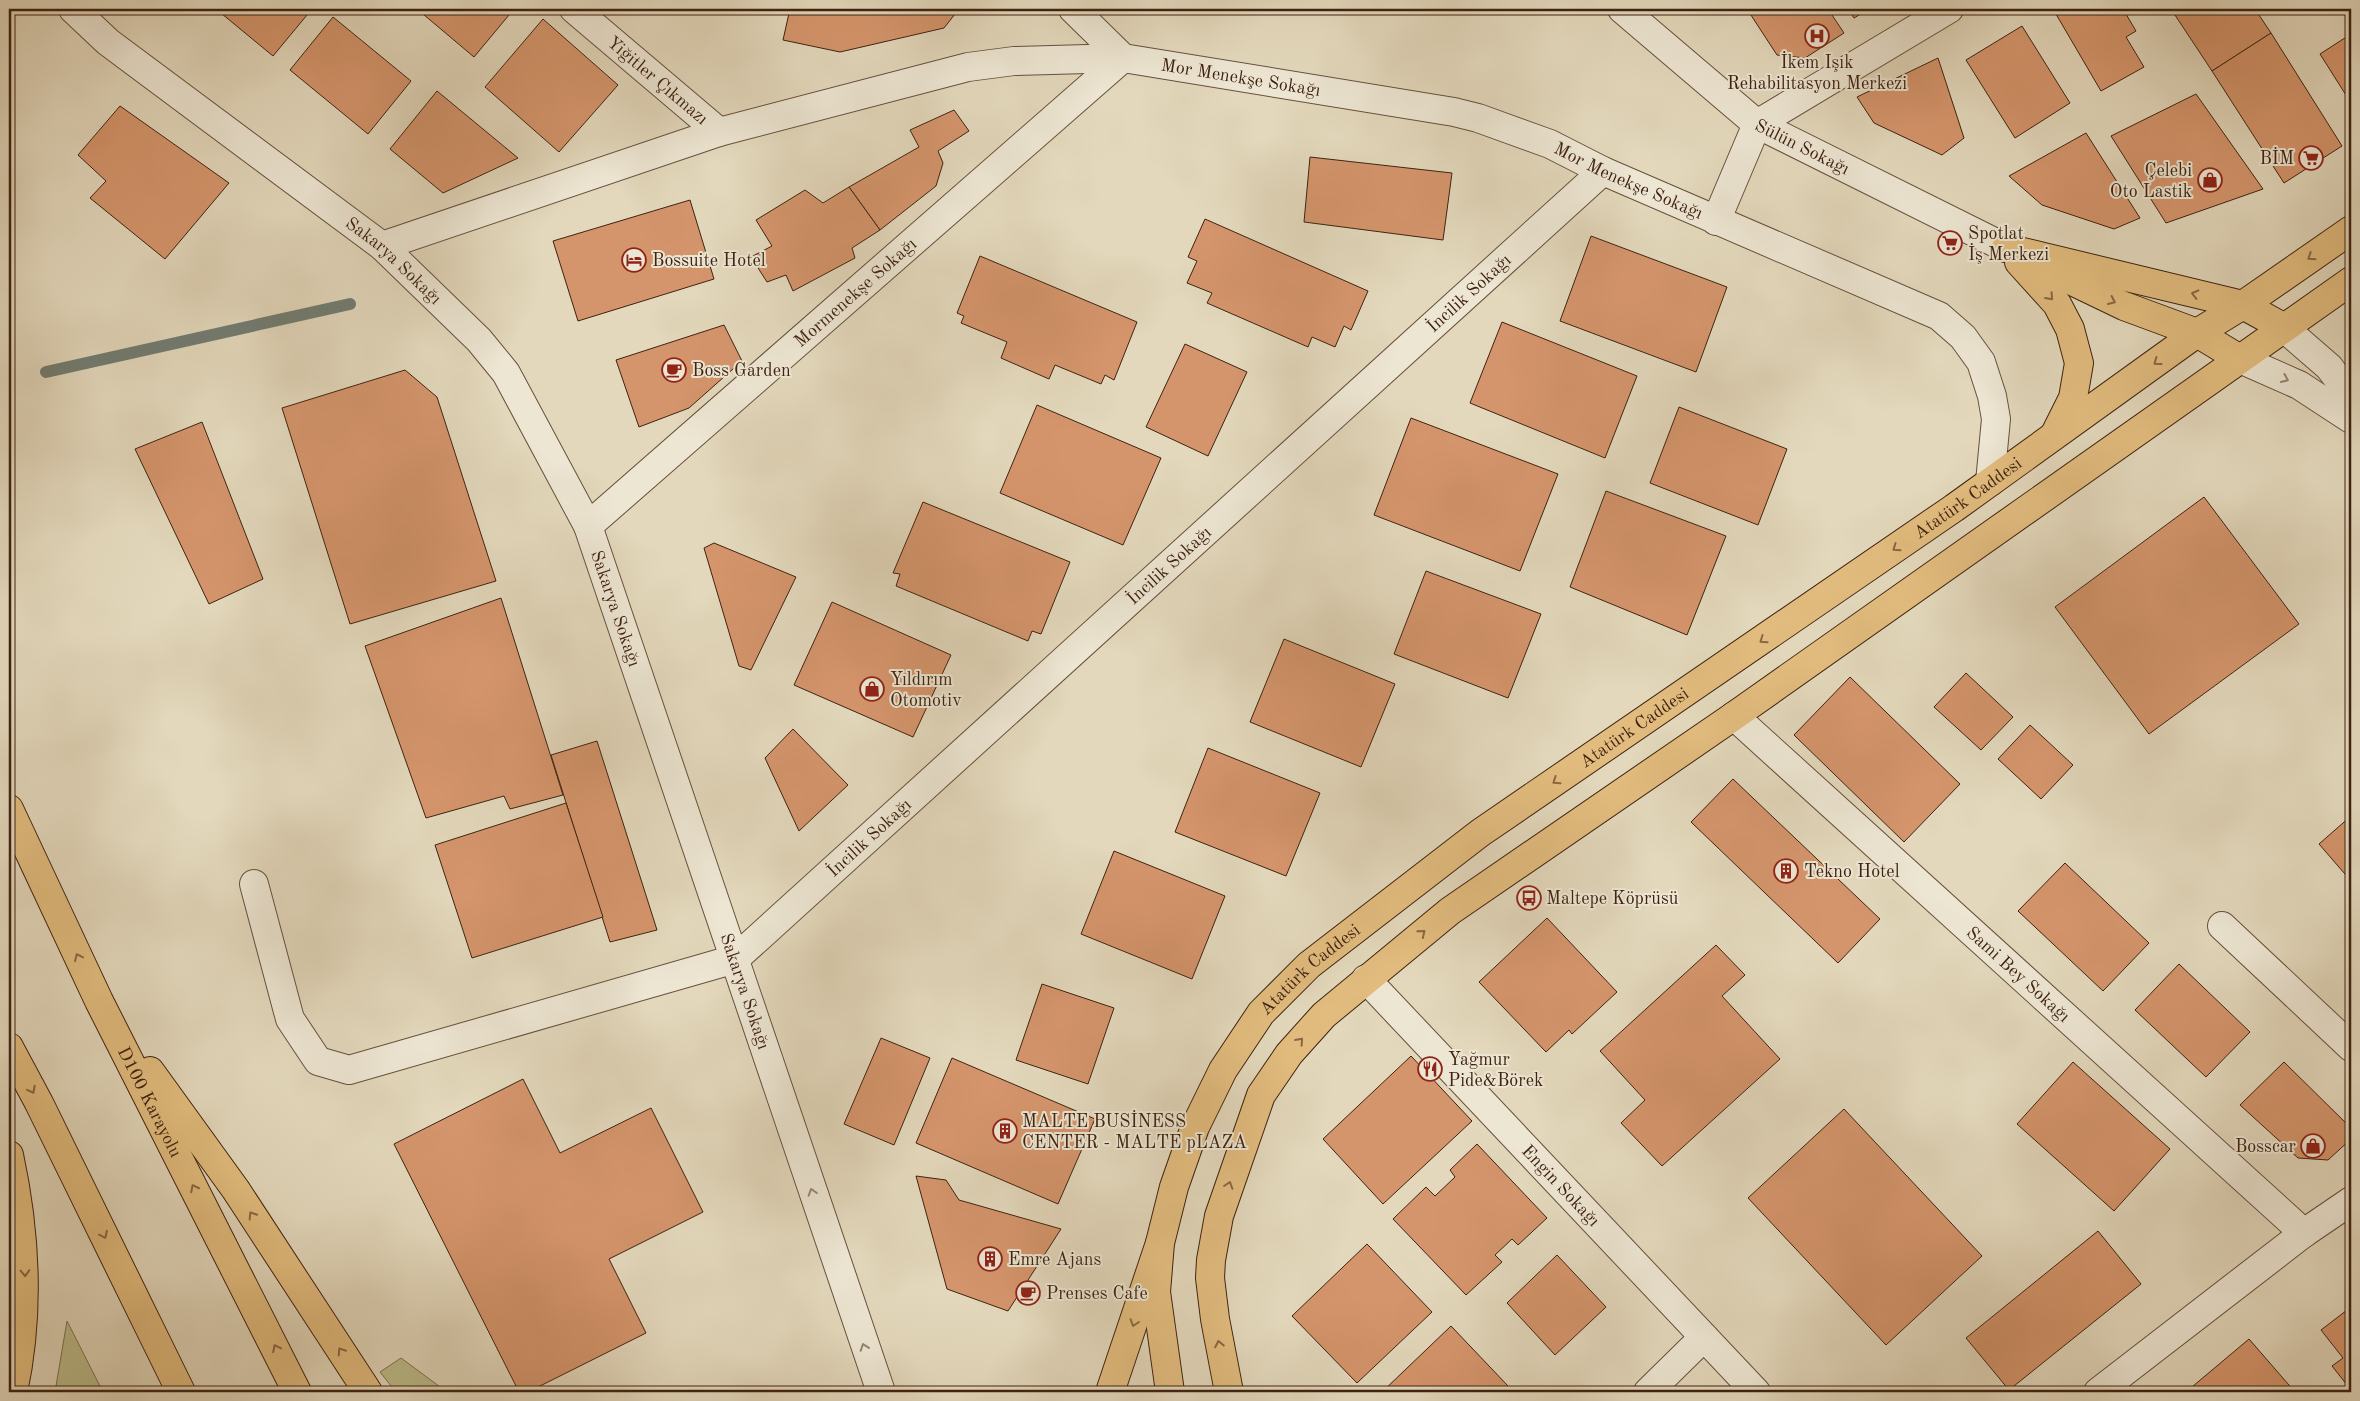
<svg xmlns="http://www.w3.org/2000/svg" width="2360" height="1401" font-family="'Old Standard TT',serif">
	<style>
		.green { fill: #bcbc8b; stroke: #7d6f4e }
		.lines { fill: none; stroke-linecap: round; stroke-linejoin: round }
		.stream { stroke: #727d73; stroke-width: 12 }
		.building { fill: #d5956c; stroke: #3e2211 }
		.minor-casing { stroke: #67503c; stroke-width: 30 }
		.major-casing { stroke: #3e2211; stroke-width: 30 }
		.highway-casing { stroke: #3e2211; stroke-width: 30 }
		.minor { stroke: #ede6d3; stroke-width: 28 }
		.major { stroke: #e2bc7e; stroke-width: 28 }
		.highway { stroke: #e2bc7e; stroke-width: 28 }
		.oneway { stroke: #886742 }
		.oneway2 { stroke: #968472 }
		.labels { text-anchor: middle; stroke-width: 4; stroke-linejoin: round; paint-order: stroke }
		.poi-label { font-size: 18px; fill: #3e2211; stroke: #ede6d3; text-anchor: start }
		.street-label { font-size: 18px; fill: #3e2211; stroke: #ede6d3 }
	</style>
	<rect width="100%" height="100%" fill="#e3d8bc"/>
	<filter id="stains"><feTurbulence type="fractalNoise" baseFrequency=".004" numOctaves="4"/><feColorMatrix values="0 0 0 0 .2 0 0 0 0 .09 0 0 0 0 .02 0 0 0 .5 -.17"/></filter>
	<radialGradient id="worn" r=".72"><stop offset=".6" stop-color="#630" stop-opacity="0"/><stop offset="1" stop-color="#630" stop-opacity=".3"/></radialGradient>
	<!-- green -->
	<g class="green">
		<polygon points="67,1321 103,1392 55,1392"/>
		<polygon points="401,1358 447,1392 396,1392 380,1372"/>
	</g>
	<g class="lines">
		<!-- stream -->
		<polyline class="stream" points="46,372 350,304"/>
	</g>
	<!-- building -->
	<g class="building">
		<polygon points="216,9 312,9 273,56"/>
		<polygon points="417,9 514,9 474,57"/>
		<polygon points="790,9 959,9 944,28 840,52 783,40"/>
		<polygon points="1747,9 1828,9 1844,33 1805,58 1777,55"/>
		<polygon points="1848,9 1869,9 1854,18"/>
		<polygon points="2053,9 2110,10 2123,9 2136,31 2126,37 2144,67 2101,91"/>
		<polygon points="2171,9 2255,9 2271,33 2212,71"/>
		<polygon points="333,17 411,81 368,134 290,70"/>
		<polygon points="543,19 618,85 559,152 485,87"/>
		<polygon points="2022,26 2070,103 2015,138 1966,60"/>
		<polygon points="2271,33 2342,146 2284,183 2212,71"/>
		<polygon points="2351,34 2351,103 2320,54"/>
		<polygon points="1938,58 1964,138 1942,155 1874,123 1857,97"/>
		<polygon points="437,91 518,158 443,193 390,149"/>
		<polygon points="2196,94 2263,189 2166,223 2111,136"/>
		<polygon points="120,106 229,183 165,259 90,198 106,181 78,155"/>
		<polygon points="954,110 969,131 938,151 943,163 936,186 880,230 849,187 919,147 910,130"/>
		<polygon points="2086,133 2140,218 2114,229 2042,205 2009,176"/>
		<polygon points="1310,157 1452,173 1443,240 1304,222"/>
		<polygon points="849,187 880,230 852,248 855,258 793,291 786,275 767,282 751,257 772,246 756,220 805,190 823,203"/>
		<polygon points="690,200 714,279 578,321 553,241"/>
		<polygon points="1205,219 1368,291 1351,330 1344,326 1335,347 1312,337 1308,347 1207,303 1212,293 1187,283 1197,261 1188,257"/>
		<polygon points="1591,236 1727,287 1696,372 1560,321"/>
		<polygon points="980,256 1137,322 1114,380 1105,375 1101,384 1055,365 1049,379 1001,358 1007,342 961,323 964,316 957,313"/>
		<polygon points="1502,322 1637,376 1605,458 1470,403"/>
		<polygon points="724,325 742,361 689,408 639,427 616,360"/>
		<polygon points="1185,344 1247,372 1208,456 1146,427"/>
		<polygon points="405,370 437,397 496,581 350,624 282,408"/>
		<polygon points="1037,405 1161,458 1123,545 1000,493"/>
		<polygon points="1679,407 1787,449 1758,525 1650,483"/>
		<polygon points="1411,418 1558,474 1520,571 1374,515"/>
		<polygon points="202,422 263,579 209,604 135,449"/>
		<polygon points="1606,491 1726,536 1687,635 1570,587"/>
		<polygon points="2204,497 2299,624 2149,734 2055,607"/>
		<polygon points="923,502 1070,562 1041,634 1032,631 1028,641 896,586 900,574 893,573"/>
		<polygon points="714,543 796,577 751,670 739,666 704,548"/>
		<polygon points="1426,571 1541,614 1508,698 1394,654"/>
		<polygon points="501,598 563,795 510,809 504,796 426,818 365,646"/>
		<polygon points="832,602 951,655 913,737 794,685"/>
		<polygon points="1284,639 1395,684 1361,767 1250,722"/>
		<polygon points="1966,673 2013,717 1981,750 1934,707"/>
		<polygon points="1850,677 1960,784 1904,842 1794,735"/>
		<polygon points="2030,725 2073,765 2041,799 1998,759"/>
		<polygon points="793,729 848,785 799,831 765,758"/>
		<polygon points="597,741 657,930 610,942 551,755"/>
		<polygon points="1208,748 1320,793 1286,876 1175,832"/>
		<polygon points="1733,779 1880,919 1838,963 1691,822"/>
		<polygon points="566,803 603,917 472,958 435,845"/>
		<polygon points="2351,816 2351,881 2319,844"/>
		<polygon points="1114,851 1225,896 1192,979 1081,934"/>
		<polygon points="2065,863 2149,943 2103,991 2018,911"/>
		<polygon points="1547,918 1617,992 1572,1034 1569,1030 1546,1052 1479,982"/>
		<polygon points="1716,945 1745,975 1722,996 1780,1059 1662,1166 1621,1123 1645,1100 1600,1051"/>
		<polygon points="2179,964 2250,1032 2206,1077 2135,1010"/>
		<polygon points="1042,984 1114,1008 1088,1084 1016,1060"/>
		<polygon points="881,1038 930,1058 894,1145 844,1124"/>
		<polygon points="1411,1056 1472,1121 1383,1204 1323,1139"/>
		<polygon points="952,1058 1095,1119 1058,1204 916,1143"/>
		<polygon points="2073,1062 2170,1149 2114,1211 2017,1124"/>
		<polygon points="2284,1062 2351,1128 2351,1139 2328,1160 2298,1158 2240,1105"/>
		<polygon points="523,1079 560,1153 651,1108 703,1212 609,1259 646,1333 528,1392 519,1392 394,1144"/>
		<polygon points="1844,1109 1982,1256 1886,1345 1748,1198"/>
		<polygon points="1477,1144 1547,1218 1518,1245 1512,1239 1495,1255 1502,1262 1466,1295 1393,1219 1426,1187 1435,1196 1455,1177 1450,1170"/>
		<polygon points="916,1176 946,1180 959,1200 1061,1229 1008,1311 947,1289"/>
		<polygon points="2098,1231 2141,1284 2009,1390 1966,1338"/>
		<polygon points="1367,1244 1432,1312 1357,1383 1292,1316"/>
		<polygon points="1557,1255 1606,1307 1555,1355 1507,1303"/>
		<polygon points="2351,1307 2351,1390 2332,1366 2343,1358 2321,1330"/>
		<polygon points="1451,1326 1509,1387 1504,1392 1382,1392"/>
		<polygon points="2249,1339 2295,1392 2186,1392"/>
	</g>
	<g class="lines">
		<!-- minor casing -->
		<g class="minor-casing">
			<g id="minor">
				<path id="s1" d="M 73,9 L 108,42 L 382,246 L 479,340 L 506,373 L 588,526 L 881,1392"/>
				<path id="s2" d="M 574,9 L 719,132"/>
				<polyline points="1073,9 1123,58"/>
				<path id="s3" d="M 1622,9 L 1757,124 L 2006,248"/>
				<polyline points="1716,221 1757,124 1949,9"/>
				<path id="s4" d="M 382,246 L 719,132 L 968,67 L 1014,61 L 1123,58 L 1454,112 L 1478,118 L 1550,144 L 1603,171 L 1939,316 L 1963,337 L 1981,362 L 1992,396 L 1996,419 L 1990,482"/>
				<polyline points="2283,327 2329,367 2351,396"/>
				<polyline points="2240,359 2299,385 2351,419"/>
				<path id="s5" d="M 588,526 L 1123,58"/>
				<path id="s6" d="M 1734,716 L 2304,1233"/>
				<path id="s7" d="M 254,884 L 290,1019 L 318,1061 L 349,1070 L 735,959 L 1603,171"/>
				<polyline points="2222,926 2351,1047"/>
				<path id="s8" d="M 1366,979 L 1756,1392"/>
				<polyline points="1648,1392 1704,1337"/>
				<polyline points="2098,1392 2304,1233 2351,1201"/>
			</g>
		</g>
		<!-- major casing -->
		<g class="major-casing">
			<g id="major">
				<polyline points="2006,248 2243,305 2283,327"/>
				<polyline points="2019,262 2057,304 2070,329 2079,363 2073,398 2056,432"/>
				<polyline points="2047,269 2124,306 2197,333 2240,359"/>
				<path id="s9" d="M 1170,1392 L 1156,1292 L 1160,1243 L 1174,1187 L 1195,1127 L 1223,1070 L 1261,1013 L 1309,965 L 1480,833 L 1954,508 L 2197,333 L 2243,305 L 2351,230"/>
				<polyline points="1229,1392 1215,1319 1210,1278 1211,1260 1219,1216 1261,1095 1289,1054 1324,1015 1450,911 1734,716 2351,281"/>
			</g>
		</g>
		<!-- highway casing -->
		<g class="highway-casing">
			<g id="highway">
				<path id="s10" d="M 9,809 L 99,1001 L 297,1392"/>
				<polyline points="9,1047 39,1103 181,1392"/>
				<polyline points="150,1071 236,1190 368,1392"/>
				<path d="M 9,1155 C 26,1234 30,1313 13,1392"/>
				<polyline points="1110,1392 1160,1243"/>
			</g>
		</g>
		<!-- minor -->
		<use href="#minor" class="minor"/>
		<!-- major -->
		<use href="#major" class="major"/>
		<!-- highway -->
		<use href="#highway" class="highway"/>
	</g>
	<!-- one-way arrows -->
	<defs><path id="oneway-chevron" d="M-2-3.5L2.5 0L-2 3.5" fill="none" stroke-width="1.6" stroke-linecap="round" stroke-linejoin="round" transform="scale(1.25)"/></defs>
	<g class="oneway">
		<use href="#oneway-chevron" transform="translate(2311 257) rotate(146)"/>
		<use href="#oneway-chevron" transform="translate(2195 294) rotate(-166)"/>
		<use href="#oneway-chevron" transform="translate(2050 297) rotate(48)"/>
		<use href="#oneway-chevron" transform="translate(2112 301) rotate(25)"/>
		<use href="#oneway-chevron" transform="translate(2157 362) rotate(144)"/>
		<use href="#oneway-chevron" transform="translate(1896 548) rotate(145)"/>
		<use href="#oneway-chevron" transform="translate(1763 640) rotate(145)"/>
		<use href="#oneway-chevron" transform="translate(1556 781) rotate(146)"/>
		<use href="#oneway-chevron" transform="translate(1422 933) rotate(-39)"/>
		<use href="#oneway-chevron" transform="translate(78 957) rotate(-115)"/>
		<use href="#oneway-chevron" transform="translate(1300 1041) rotate(-48)"/>
		<use href="#oneway-chevron" transform="translate(32 1090) rotate(62)"/>
		<use href="#oneway-chevron" transform="translate(1229 1185) rotate(-72)"/>
		<use href="#oneway-chevron" transform="translate(194 1188) rotate(-117)"/>
		<use href="#oneway-chevron" transform="translate(252 1215) rotate(-123)"/>
		<use href="#oneway-chevron" transform="translate(104 1235) rotate(64)"/>
		<use href="#oneway-chevron" transform="translate(25 1273) rotate(88)"/>
		<use href="#oneway-chevron" transform="translate(1134 1323) rotate(108)"/>
		<use href="#oneway-chevron" transform="translate(1219 1344) rotate(-101)"/>
		<use href="#oneway-chevron" transform="translate(276 1348) rotate(-116)"/>
		<use href="#oneway-chevron" transform="translate(341 1351) rotate(-123)"/>
	</g>
	<g class="oneway2">
		<use href="#oneway-chevron" transform="translate(2285 379) rotate(24)"/>
		<use href="#oneway-chevron" transform="translate(812 1192) rotate(-108)"/>
		<use href="#oneway-chevron" transform="translate(864 1347) rotate(-109)"/>
	</g>
	<!-- icons -->
	<defs>
		<g id="hospital-ring" transform="scale(1.25)"><circle r="9.5" fill="#ede6d3" stroke="#8f2418" stroke-width="1.5"/><path d="M-5-5h3v3.5h4V-5h3V5h-3V1.5h-4V5h-3Z" fill="#8f2418"/></g>
		<g id="supermarket-ring" transform="scale(1.25)"><circle r="9.5" fill="#ede6d3" stroke="#8f2418" stroke-width="1.5"/><path d="M-6-5.5h2.5l.6 2H6L4.5 2H-2.5L-4.4-4H-6ZM-1.5 3.2a1.3 1.3 0 1 0 .1 0ZM3 3.2a1.3 1.3 0 1 0 .1 0Z" fill="#8f2418"/></g>
		<g id="shop-ring" transform="scale(1.25)"><circle r="9.5" fill="#ede6d3" stroke="#8f2418" stroke-width="1.5"/><path d="M-5-2.5h2.3a2.7 3.5 0 0 1 5.4 0H5L5.5 6h-11ZM-1.5-2.5h3a1.5 2.3 0 0 0-3 0Z" fill="#8f2418"/></g>
		<g id="hotel-ring" transform="scale(1.25)"><circle r="9.5" fill="#ede6d3" stroke="#8f2418" stroke-width="1.5"/><path d="M-6-4.5h1.5V1H6V5H4.5V3h-9V5H-6ZM-4 0a1.8 1.8 0 1 1 3.6 0ZM.5 0V-2.5h3Q6-2.5 6 0Z" fill="#8f2418"/></g>
		<g id="cafe-ring" transform="scale(1.25)"><circle r="9.5" fill="#ede6d3" stroke="#8f2418" stroke-width="1.5"/><path d="M-5.5-4.5H6V0H3Q3 3.5 0 3.5H-2.5Q-5.5 3.5-5.5 0ZM3-3.2v2h1.7v-2ZM-6 4.5H4V6H-6Z" fill="#8f2418"/></g>
		<g id="building-ring" transform="scale(1.25)"><circle r="9.5" fill="#ede6d3" stroke="#8f2418" stroke-width="1.5"/><path d="M-4-6H4V6H1V3H-1V6H-4ZM-2.5-4.3h1.7v1.8h-1.7ZM.8-4.3h1.7v1.8H.8ZM-2.5-1h1.7V.8h-1.7ZM.8-1h1.7V.8H.8Z" fill="#8f2418"/></g>
		<g id="bus-ring" transform="scale(1.25)"><circle r="9.5" fill="#ede6d3" stroke="#8f2418" stroke-width="1.5"/><path d="M-5-6H5V4H4V6H2V4H-2V6H-4V4H-5ZM-3.5-4V0h7V-4ZM-3.5 1.2v1.5H-2V1.2ZM2 1.2v1.5H3.5V1.2Z" fill="#8f2418"/></g>
		<g id="restaurant-ring" transform="scale(1.25)"><circle r="9.5" fill="#ede6d3" stroke="#8f2418" stroke-width="1.5"/><path d="M-5-6h1v4h1v-4h1v4h1v-4h1v5L-1.5 .5V6h-2V.5L-5-1ZM5-6V6H3V1.5H1.5Q1.5-4 5-6Z" fill="#8f2418"/></g>
	</defs>
	<g fill-rule="evenodd">
		<use href="#hospital-ring" x="1817" y="36"/>
		<use href="#supermarket-ring" x="2311" y="158"/>
		<use href="#shop-ring" x="2210" y="180"/>
		<use href="#supermarket-ring" x="1950" y="243"/>
		<use href="#hotel-ring" x="634" y="260"/>
		<use href="#cafe-ring" x="674" y="370"/>
		<use href="#shop-ring" x="872" y="689"/>
		<use href="#building-ring" x="1786" y="871"/>
		<use href="#bus-ring" x="1529" y="898"/>
		<use href="#restaurant-ring" x="1430" y="1069"/>
		<use href="#building-ring" x="1005" y="1131"/>
		<use href="#shop-ring" x="2313" y="1146"/>
		<use href="#building-ring" x="990" y="1259"/>
		<use href="#cafe-ring" x="1028" y="1293"/>
	</g>
	<g class="labels">
		<!-- poi labels -->
		<g class="poi-label">
			<text x="1817" y="68" text-anchor="middle">İkem Işık<tspan x="1817" dy="21">Rehabilitasyon Merkezi</tspan></text>
			<text x="2294" y="164" text-anchor="end">BİM</text>
			<text x="2192" y="176" text-anchor="end">Çelebi<tspan x="2192" dy="21">Oto Lastik</tspan></text>
			<text x="1968" y="239">Spotlat<tspan x="1968" dy="21">İş Merkezi</tspan></text>
			<text x="652" y="266">Bossuite Hotel</text>
			<text x="692" y="376">Boss Garden</text>
			<text x="890" y="685">Yıldırım<tspan x="890" dy="21">Otomotiv</tspan></text>
			<text x="1804" y="877">Tekno Hotel</text>
			<text x="1546" y="904">Maltepe Köprüsü</text>
			<text x="1448" y="1065">Yağmur<tspan x="1448" dy="21">Pide&amp;Börek</tspan></text>
			<text x="1022" y="1127">MALTE BUSİNESS<tspan x="1022" dy="21">CENTER - MALTE pLAZA</tspan></text>
			<text x="2296" y="1152" text-anchor="end">Bosscar</text>
			<text x="1008" y="1265">Emre Ajans</text>
			<text x="1046" y="1299">Prenses Cafe</text>
		</g>
		<!-- street labels -->
		<g class="street-label">
			<text dy="6" stroke="none"><textPath href="#s4" startOffset="888">Mor Menekşe Sokağı</textPath></text>
			<text dy="6" stroke="none"><textPath href="#s2" startOffset="110">Yiğitler Çıkmazı</textPath></text>
			<text dy="6" stroke="none"><textPath href="#s3" startOffset="228">Sülün Sokağı</textPath></text>
			<text dy="6" stroke="none"><textPath href="#s4" startOffset="1292">Mor Menekşe Sokağı</textPath></text>
			<text dy="6" stroke="none"><textPath href="#s1" startOffset="408">Sakarya Sokağı</textPath></text>
			<text dy="6" stroke="none"><textPath href="#s5" startOffset="355">Mormenekşe Sokağı</textPath></text>
			<text dy="6" stroke="none"><textPath href="#s7" startOffset="1615">İncilik Sokağı</textPath></text>
			<text dy="6" stroke="none"><textPath href="#s9" startOffset="1279">Atatürk Caddesi</textPath></text>
			<text dy="6" stroke="none"><textPath href="#s7" startOffset="1210">İncilik Sokağı</textPath></text>
			<text dy="6" stroke="none"><textPath href="#s1" startOffset="828">Sakarya Sokağı</textPath></text>
			<text dy="6" stroke="none"><textPath href="#s9" startOffset="874">Atatürk Caddesi</textPath></text>
			<text dy="6" stroke="none"><textPath href="#s7" startOffset="805">İncilik Sokağı</textPath></text>
			<text dy="6" stroke="none"><textPath href="#s9" startOffset="469">Atatürk Caddesi</textPath></text>
			<text dy="6" stroke="none"><textPath href="#s6" startOffset="384">Sami Bey Sokağı</textPath></text>
			<text dy="6" stroke="none"><textPath href="#s1" startOffset="1232">Sakarya Sokağı</textPath></text>
			<text dy="6" stroke="none"><textPath href="#s10" startOffset="325">D100 Karayolu</textPath></text>
			<text dy="6" stroke="none"><textPath href="#s8" startOffset="284">Engin Sokağı</textPath></text>
		</g>
	</g>
	<!-- margin -->
	<rect width="2360" height="1401" fill="none" stroke="#e3d8bc" stroke-width="30"/>
	<rect x="10" y="10" width="2340" height="1381" fill="none" stroke="#3e2211" stroke-width="2.5"/>
	<rect x="15" y="15" width="2330" height="1371" fill="none" stroke="#3e2211"/>
	<rect width="100%" height="100%" filter="url(#stains)"/>
	<rect width="100%" height="100%" fill="url(#worn)"/>
</svg>
